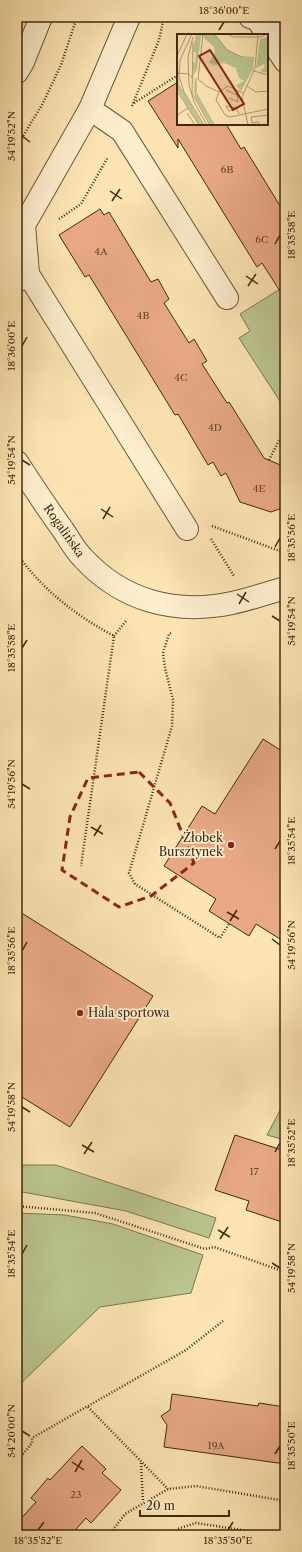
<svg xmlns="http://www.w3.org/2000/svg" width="302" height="1552" font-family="'Libre Caslon Text',serif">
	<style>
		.green { fill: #bbc690; stroke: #7c7850 }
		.building { fill: #e9a985; stroke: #3e2a10 }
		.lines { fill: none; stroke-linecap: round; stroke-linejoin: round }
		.minor-casing { stroke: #6e5939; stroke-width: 24 }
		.path { stroke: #3e2a10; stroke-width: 2.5; stroke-dasharray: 1 2; stroke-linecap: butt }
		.minor { stroke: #fdeece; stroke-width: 22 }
		.marked { fill: none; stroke: #8f2418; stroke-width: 3; stroke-dasharray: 8 5; stroke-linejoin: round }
		.ticks { fill: none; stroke: #3e2a10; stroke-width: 1.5 }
		.poi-dot { fill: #8f2418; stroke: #fdeece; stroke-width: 1.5 }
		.labels { text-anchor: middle; stroke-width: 3.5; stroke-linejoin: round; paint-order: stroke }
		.number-label { font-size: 10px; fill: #694a2d }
		.street-label { font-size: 12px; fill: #3e2a10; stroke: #fdeece }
		.poi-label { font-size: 12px; fill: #3e2a10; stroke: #fdeece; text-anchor: end }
		.inset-road { fill: none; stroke: #b09a72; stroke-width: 1 }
		.view { fill: #8f2418; fill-opacity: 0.15; stroke: #8f2418; stroke-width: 2 }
		.inset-edge { fill: none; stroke: #3e2a10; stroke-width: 2 }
		.neatline { fill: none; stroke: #3e2a10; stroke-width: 1.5 }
		.ticks-label { font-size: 10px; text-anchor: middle; fill: #3e2a10 }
	</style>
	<rect width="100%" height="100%" fill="#fce5b3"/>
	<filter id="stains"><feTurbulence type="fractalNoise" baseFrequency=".005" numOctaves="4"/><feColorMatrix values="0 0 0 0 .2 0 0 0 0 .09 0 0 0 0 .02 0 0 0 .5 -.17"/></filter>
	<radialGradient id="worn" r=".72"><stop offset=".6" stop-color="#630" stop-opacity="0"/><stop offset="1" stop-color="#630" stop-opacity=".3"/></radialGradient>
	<!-- green -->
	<g class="green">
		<polygon points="285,286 285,409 239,338 250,331 240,314"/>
		<polygon points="285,1101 285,1140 267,1135"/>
		<polygon points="17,1165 56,1165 216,1218 209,1238 126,1211 17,1191"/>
		<polygon points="17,1213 65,1215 113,1224 203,1255 191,1293 100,1307 17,1387"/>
	</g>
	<!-- building -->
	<g class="building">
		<polygon points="178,82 178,124 226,124 241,149 244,147 285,214 285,299 262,263 257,267 178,139 178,148 148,101"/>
		<polygon points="100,209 104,215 109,212 151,282 158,279 169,299 164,303 189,343 194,339 207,361 202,364 227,403 229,402 264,458 285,467 285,507 271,512 240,502 226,473 221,476 213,462 208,465 178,414 175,415 89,275 85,277 59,235"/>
		<polygon points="263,739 285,753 285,942 256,924 249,936 209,911 216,899 164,866 202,806 215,814"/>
		<polygon points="17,910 153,996 70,1127 17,1094"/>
		<polygon points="235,1135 285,1151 285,1223 246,1210 249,1201 215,1190"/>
		<polygon points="172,1394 258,1406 259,1403 285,1407 285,1464 164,1447 167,1425 161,1416 170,1410"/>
		<polygon points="82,1446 106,1469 102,1473 121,1490 91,1523 86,1518 71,1535 17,1535 17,1523 36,1502 31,1498 48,1478 50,1480"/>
	</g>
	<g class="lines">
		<!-- minor casing -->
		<g class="minor-casing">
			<g id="minor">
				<polyline points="250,17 285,24"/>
				<polyline points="257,19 285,61"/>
				<polyline points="17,72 23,62 41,17"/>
				<polyline points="90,109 129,17"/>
				<polyline points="28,274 24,225 90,109 122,131 227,298"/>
				<polyline points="17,281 28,274 187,529"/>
				<path d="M 17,462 C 32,485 47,508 63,530 C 69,539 75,550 82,557 C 122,601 175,615 232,603 C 250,599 268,593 285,588"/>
			</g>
		</g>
		<!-- path -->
		<g class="path">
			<polyline points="134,103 178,75"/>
			<polyline points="132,106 159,40 164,17"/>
			<polyline points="17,146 42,105 61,65 77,17"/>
			<polyline points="59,219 81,204 108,157"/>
			<polyline points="269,460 285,429"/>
			<polyline points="212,526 285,553"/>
			<polyline points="211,539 234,576"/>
			<path d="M 17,554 C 43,590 75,615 114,636 L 81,866"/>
			<polyline points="171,633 169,634 163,653 165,668 173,700 172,726 129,873 135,884 220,938 229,924"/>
			<polyline points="114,636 126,621"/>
			<polyline points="17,1206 95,1213 205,1249 214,1247 285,1272"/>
			<polyline points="88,1407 168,1489"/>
			<polyline points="17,1461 32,1443 32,1438 186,1350 223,1321"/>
			<polyline points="141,1463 143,1502"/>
			<polyline points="109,1535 125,1514 168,1489 196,1486 285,1501"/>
			<polyline points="168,1535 180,1528 196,1523 274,1535"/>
		</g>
		<!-- minor -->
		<use href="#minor" class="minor"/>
	</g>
	<!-- marked area -->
	<path class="marked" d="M 139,772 L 170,803 L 194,863 L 151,896 L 119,907 L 62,870 L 70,817 L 88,778 Z"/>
	<!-- ticks -->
	<path class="ticks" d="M 219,30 L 224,22M 22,136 L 30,142M 110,191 L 122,199M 112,201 L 120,189M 275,244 L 280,235M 246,276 L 258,284M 248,286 L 256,274M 22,346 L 27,337M 22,460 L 30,465M 101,509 L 113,517M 103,519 L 110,507M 275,547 L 280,538M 237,594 L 249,602M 239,604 L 246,592M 272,616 L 280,621M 22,648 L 27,640M 22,784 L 30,789M 91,827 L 103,834M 94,836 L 101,825M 275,849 L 280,841M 227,912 L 239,919M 230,921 L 237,910M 272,939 L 280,945M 22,951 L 27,942M 22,1107 L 30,1112M 82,1145 L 94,1152M 275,1152 L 280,1143M 84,1154 L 92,1142M 218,1230 L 230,1237M 220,1239 L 228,1227M 22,1254 L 27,1245M 272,1263 L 280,1268M 22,1431 L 30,1436M 275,1454 L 280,1446M 72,1462 L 84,1470M 75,1472 L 82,1460M 38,1530 L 44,1522M 228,1530 L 233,1522"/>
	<!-- markers -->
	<g class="poi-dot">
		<circle cx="231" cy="845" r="4"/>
		<circle cx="80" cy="1013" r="4"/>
	</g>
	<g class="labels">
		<!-- number labels -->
		<g class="number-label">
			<text x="227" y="173">6B</text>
			<text x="262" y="243">6C</text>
			<text x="101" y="255">4A</text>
			<text x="143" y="319">4B</text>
			<text x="181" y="381">4C</text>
			<text x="215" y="431">4D</text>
			<text x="259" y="492">4E</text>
			<text x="254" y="1175">17</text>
			<text x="216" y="1449">19A</text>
			<text x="76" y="1498">23</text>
		</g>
		<!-- street labels -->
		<g class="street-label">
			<text transform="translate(64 531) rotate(55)" y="4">Rogalińska</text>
		</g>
		<!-- poi labels -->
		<g class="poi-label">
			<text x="223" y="842">Żłobek<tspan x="223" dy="14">Bursztynek</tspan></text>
			<text x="88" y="1017" text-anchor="start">Hala sportowa</text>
		</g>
	</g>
	<!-- overview -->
	<g transform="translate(177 34)">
		<rect width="91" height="91" fill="#fce5b3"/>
		<path d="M 19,0 L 38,0 L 50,15 L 63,22 L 77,23 L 76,35 L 64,57 L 59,51 L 67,47 L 62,44 L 59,34 L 47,29 L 33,32 L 37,30 L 32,29 L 38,19 L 37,13 L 24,1 L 20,35 L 17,41 L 17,54 L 18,45 L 20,44 L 20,59 L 38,91 L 34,91 L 18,63 L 17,57 L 16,28 L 18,29 L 19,19 L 16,17 ZM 91,3 L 91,39 L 83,37 L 88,33 L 87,30 L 79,34 L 81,20 L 85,17 L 81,19 L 83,5 ZM 1,41 L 2,50 L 26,91 L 22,91 L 0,55 Z" fill="#bbc690"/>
		<path class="inset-road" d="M 15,0 L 3,26 L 2,42 L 7,58 L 27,91M 26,0 L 21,45 L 29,52 L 42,58M 37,0 L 50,16 L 65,23M 51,0 L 55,3 L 83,3 L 90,0M 16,3 L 11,23 L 12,51 L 17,68 L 30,91M 16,8 L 15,59 L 33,91M 1,20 L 10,0M 77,37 L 91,41M 0,39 L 12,40 L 16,45M 70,52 L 79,58 L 91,57M 49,56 L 60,61 L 62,57M 0,57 L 22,91M 66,59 L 51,52 L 42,58 L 39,66 L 48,81 L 53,83 L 91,75M 52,64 L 61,68 L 60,61M 57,75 L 52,77 L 49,72 L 59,74 L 62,80M 10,79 L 18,91M 0,81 L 11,74M 71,91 L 65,63 L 78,34 L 81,0M 83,91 L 81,88 L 75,89 L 74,83 L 91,81"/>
		<path class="view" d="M 33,16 L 67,70 L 56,76 L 22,22 Z"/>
		<rect width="91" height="91" class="inset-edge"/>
	</g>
	<!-- margin -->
	<rect width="302" height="1552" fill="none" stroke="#fce5b3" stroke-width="44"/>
	<!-- scale -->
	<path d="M140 1510v6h89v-6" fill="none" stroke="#3e2a10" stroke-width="2"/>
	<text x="146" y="1510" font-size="12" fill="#3e2a10" stroke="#fdeece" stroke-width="3" paint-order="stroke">20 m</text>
	<rect x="22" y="22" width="258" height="1508" class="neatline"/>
	<g class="ticks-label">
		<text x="224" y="14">18°36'00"E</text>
		<text transform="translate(11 136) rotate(-90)" y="4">54°19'52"N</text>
		<text transform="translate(291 235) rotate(-90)" y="4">18°35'58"E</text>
		<text transform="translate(11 346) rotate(-90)" y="4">18°36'00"E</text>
		<text transform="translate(11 460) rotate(-90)" y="4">54°19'54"N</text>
		<text transform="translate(291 538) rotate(-90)" y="4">18°35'56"E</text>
		<text transform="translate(291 621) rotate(-90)" y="4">54°19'54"N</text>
		<text transform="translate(11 648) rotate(-90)" y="4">18°35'58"E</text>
		<text transform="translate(11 784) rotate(-90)" y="4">54°19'56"N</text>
		<text transform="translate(291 841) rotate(-90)" y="4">18°35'54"E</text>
		<text transform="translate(291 945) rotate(-90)" y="4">54°19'56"N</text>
		<text transform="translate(11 951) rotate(-90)" y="4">18°35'56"E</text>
		<text transform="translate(11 1107) rotate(-90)" y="4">54°19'58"N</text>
		<text transform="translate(291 1143) rotate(-90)" y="4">18°35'52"E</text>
		<text transform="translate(11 1254) rotate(-90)" y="4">18°35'54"E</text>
		<text transform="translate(291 1268) rotate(-90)" y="4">54°19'58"N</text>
		<text transform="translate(11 1431) rotate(-90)" y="4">54°20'00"N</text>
		<text transform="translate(291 1446) rotate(-90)" y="4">18°35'50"E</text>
		<text x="38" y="1544">18°35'52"E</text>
		<text x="228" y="1544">18°35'50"E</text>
	</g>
	<rect width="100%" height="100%" filter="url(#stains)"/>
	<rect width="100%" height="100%" fill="url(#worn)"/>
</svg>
